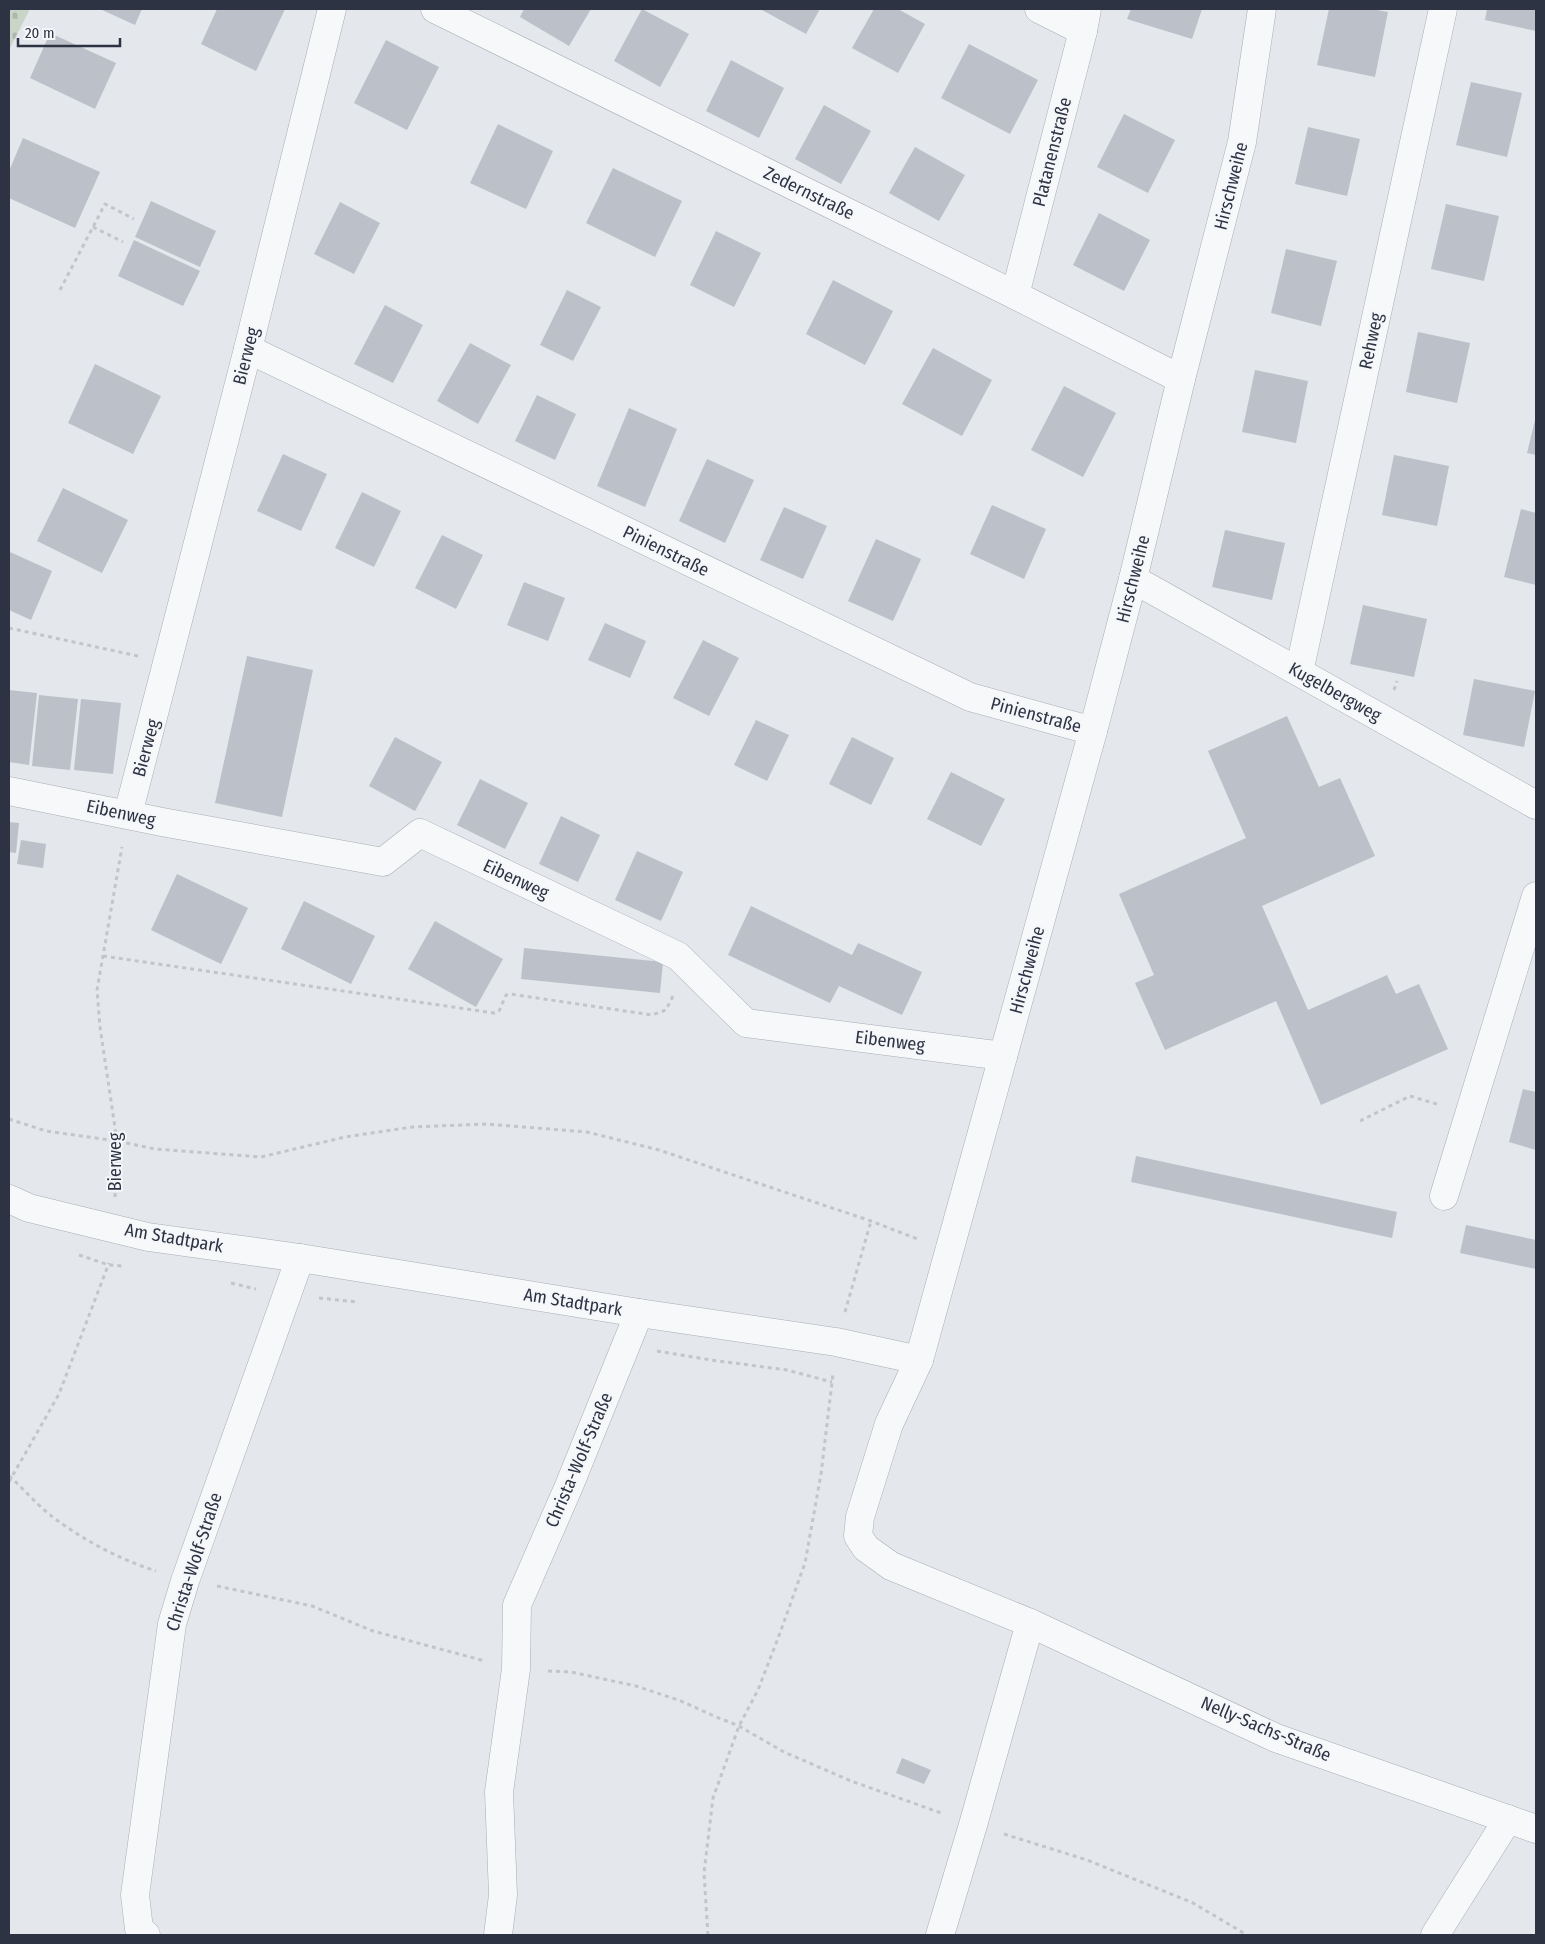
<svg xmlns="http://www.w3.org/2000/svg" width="1545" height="1944" font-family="'Fira Sans Condensed',sans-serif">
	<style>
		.cemetery { fill: url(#cemetery-stones) }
		.building { fill: #bcc0c8 }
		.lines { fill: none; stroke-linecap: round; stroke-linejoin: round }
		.minor-casing { stroke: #a9adb5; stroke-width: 29 }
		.path { stroke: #c2c5ca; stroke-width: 3; stroke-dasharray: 4 4; stroke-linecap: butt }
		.minor { stroke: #f7f8fa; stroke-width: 28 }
		.labels { text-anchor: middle; stroke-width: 4; stroke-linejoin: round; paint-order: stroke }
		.street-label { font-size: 18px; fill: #2d3343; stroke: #f4f6f9 }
	</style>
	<defs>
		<pattern id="cemetery-stones" width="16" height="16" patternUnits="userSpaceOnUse" patternTransform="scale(1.25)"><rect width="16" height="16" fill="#c9d5c6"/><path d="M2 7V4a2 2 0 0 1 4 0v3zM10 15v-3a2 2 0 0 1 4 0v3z" fill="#adb7ab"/></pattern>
	</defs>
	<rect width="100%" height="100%" fill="#e4e7eb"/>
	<!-- cemetery -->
	<polygon class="cemetery" points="9,9 30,9 9,50"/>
	<!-- building -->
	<g class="building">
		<polygon points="100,9 142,9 135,25"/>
		<polygon points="217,9 285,9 256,71 201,44"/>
		<polygon points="524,9 591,9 569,46 520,17"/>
		<polygon points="642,9 689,34 660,87 614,61"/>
		<polygon points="760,9 820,9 806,34"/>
		<polygon points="874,9 898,9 925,24 898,73 852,48"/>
		<polygon points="1131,9 1202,9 1192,39 1127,19"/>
		<polygon points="1329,9 1372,9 1388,12 1375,77 1317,65"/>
		<polygon points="1487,9 1536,9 1536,31 1485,20"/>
		<polygon points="50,33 116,63 95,109 30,78"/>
		<polygon points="386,40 439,67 407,130 354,103"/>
		<polygon points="969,44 1038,80 1010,134 941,98"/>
		<polygon points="731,60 784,88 759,138 706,111"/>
		<polygon points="1471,82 1522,93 1507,157 1456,145"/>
		<polygon points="824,105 871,131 841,184 795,159"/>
		<polygon points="1124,114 1175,140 1148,193 1097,167"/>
		<polygon points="498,124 553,151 526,209 470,183"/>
		<polygon points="1308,127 1360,139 1347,196 1295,184"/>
		<polygon points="23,138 100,172 75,228 9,198 9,171"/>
		<polygon points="915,147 965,175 939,221 889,193"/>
		<polygon points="613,168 682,201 655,257 586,223"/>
		<polygon points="151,201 216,231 200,267 135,237"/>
		<polygon points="340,202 380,223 354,274 314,254"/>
		<polygon points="1446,204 1499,216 1484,281 1431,269"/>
		<polygon points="1099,213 1150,240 1124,291 1073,265"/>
		<polygon points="716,231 761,253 734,307 690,285"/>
		<polygon points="134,240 200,271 183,306 118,276"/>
		<polygon points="1286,249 1337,261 1321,326 1271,313"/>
		<polygon points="833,280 893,311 865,365 806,334"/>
		<polygon points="567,290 601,307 573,361 540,345"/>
		<polygon points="385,305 423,325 393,383 354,364"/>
		<polygon points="1418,332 1470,343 1457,403 1406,392"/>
		<polygon points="470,343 511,365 478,424 437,401"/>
		<polygon points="933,348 992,380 962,436 902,404"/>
		<polygon points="95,364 161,396 133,454 68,423"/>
		<polygon points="1255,370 1308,381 1296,443 1242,432"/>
		<polygon points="1064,386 1116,413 1083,477 1031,450"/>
		<polygon points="537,395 576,414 555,460 515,441"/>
		<polygon points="629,408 677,429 645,507 597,486"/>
		<polygon points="1536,416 1536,455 1527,453"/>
		<polygon points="283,454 327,474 301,531 257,511"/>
		<polygon points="1394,455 1449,466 1437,526 1382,515"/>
		<polygon points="707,459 754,480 725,543 679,521"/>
		<polygon points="63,488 128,520 102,573 37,541"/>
		<polygon points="362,492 401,511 374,567 335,548"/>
		<polygon points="992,505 1046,529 1024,579 970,554"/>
		<polygon points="784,507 827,526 803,579 760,560"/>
		<polygon points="1521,509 1536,513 1536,585 1504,577"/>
		<polygon points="1225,530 1285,543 1272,600 1212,587"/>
		<polygon points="442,535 483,555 456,609 415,588"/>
		<polygon points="876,539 921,559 893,621 848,601"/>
		<polygon points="10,552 52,571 31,620 9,610"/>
		<polygon points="524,582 565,598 548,641 507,625"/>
		<polygon points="1363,605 1427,619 1414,677 1350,664"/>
		<polygon points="605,623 646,641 630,678 588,660"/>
		<polygon points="703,640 739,658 709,716 673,698"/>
		<polygon points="247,656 313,670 282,817 215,803"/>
		<polygon points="1474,679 1535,691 1524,747 1463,735"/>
		<polygon points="9,690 37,693 29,765 9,762"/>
		<polygon points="39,695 78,699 70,770 32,766"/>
		<polygon points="81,699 121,703 113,774 74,770"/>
		<polygon points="1287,716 1319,787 1340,778 1375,856 1262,906 1308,1010 1387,975 1396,994 1419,984 1448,1049 1321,1105 1276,1001 1165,1050 1135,983 1154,975 1119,894 1246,838 1208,751"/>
		<polygon points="756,720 789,735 767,781 734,765"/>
		<polygon points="395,737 442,762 415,811 369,786"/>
		<polygon points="852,737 894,758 871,805 829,784"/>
		<polygon points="951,772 1005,799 981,846 927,819"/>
		<polygon points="480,779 528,803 505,849 457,825"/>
		<polygon points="561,816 600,835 578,882 539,864"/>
		<polygon points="9,822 19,823 16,853 9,852"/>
		<polygon points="21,840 46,844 43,868 17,864"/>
		<polygon points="637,851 683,872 661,921 615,900"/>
		<polygon points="177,874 248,908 221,964 151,930"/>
		<polygon points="304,901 375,936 351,984 281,949"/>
		<polygon points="751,906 852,955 858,943 922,972 902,1015 839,986 830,1003 728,955"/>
		<polygon points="435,921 503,959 476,1007 408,969"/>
		<polygon points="524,948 663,962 660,993 521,979"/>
		<polygon points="1523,1089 1536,1092 1536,1150 1509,1142"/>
		<polygon points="1136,1156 1397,1212 1392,1238 1131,1182"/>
		<polygon points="1466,1225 1536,1240 1536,1269 1460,1253"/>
		<polygon points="902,1758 931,1770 924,1784 896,1773"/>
	</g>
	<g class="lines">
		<!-- minor casing -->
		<g class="minor-casing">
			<g id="minor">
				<polyline points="435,9 1015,295 1181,379"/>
				<polyline points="1039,9 1083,31"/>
				<polyline points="1015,295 1083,31 1087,9"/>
				<polyline points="248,349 970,697 1093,731"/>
				<polyline points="1133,579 1536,805"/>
				<polyline points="1299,672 1443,9"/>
				<polyline points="9,791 162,822 383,862 420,833 678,956 746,1023 1003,1056"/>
				<polyline points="128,814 248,349 332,9"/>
				<polyline points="1444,1196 1536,896"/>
				<polyline points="9,1199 29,1208 148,1237 300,1258 639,1313 836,1342 919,1360 1093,731 1133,579 1181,379 1242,142 1262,9"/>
				<polyline points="919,1360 889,1424 860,1517 858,1536 866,1548 891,1566 1030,1623 1276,1738 1536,1829"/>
				<polyline points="146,1935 139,1929 135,1895 172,1624 185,1581 300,1258"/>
				<polyline points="498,1935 503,1895 499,1792 516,1669 517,1605 569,1486 639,1313"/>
				<polyline points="940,1935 973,1825 1030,1623"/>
				<polyline points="1435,1935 1508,1819"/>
			</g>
		</g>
		<!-- path -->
		<g class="path">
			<polyline points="93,227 123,242"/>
			<polyline points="60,290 105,204 134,219"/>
			<polyline points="9,628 138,656"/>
			<polyline points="1394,690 1397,681"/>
			<polyline points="103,956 494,1013 499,1011 506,995 510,994 652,1015 666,1010 673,996"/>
			<polyline points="9,1119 46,1131 117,1141 155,1149 261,1157 345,1137 412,1127 486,1124 587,1132 659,1150 871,1221 920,1240"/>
			<polyline points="1360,1121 1410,1096 1440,1105"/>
			<polyline points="115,1197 117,1141 100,1027 97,990 122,847"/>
			<polyline points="79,1255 109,1265 123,1266"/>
			<polyline points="231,1283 256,1289"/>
			<polyline points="319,1298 357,1302"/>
			<polyline points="845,1312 871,1221"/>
			<polyline points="657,1351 711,1360 787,1370 832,1382"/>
			<path d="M 9,1476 C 24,1489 38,1506 54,1518 C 85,1541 119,1559 156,1571"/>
			<polyline points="9,1482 59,1394 109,1263"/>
			<polyline points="217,1586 312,1606 373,1631 485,1661"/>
			<polyline points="548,1671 571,1672 636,1686 681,1701 714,1716 739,1726 784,1752 851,1781 944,1814"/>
			<polyline points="1004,1834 1087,1860 1193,1903 1247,1935"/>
			<polyline points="708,1935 704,1873 713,1798 739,1726 758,1690 780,1633 805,1563 821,1474 833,1374"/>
		</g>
		<!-- minor -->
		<use href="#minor" class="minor"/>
	</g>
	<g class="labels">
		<!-- street labels -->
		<g class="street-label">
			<text transform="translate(1052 152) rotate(-76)" y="6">Platanenstraße</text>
			<text transform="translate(1231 186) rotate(-76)" y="6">Hirschweihe</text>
			<text transform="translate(809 193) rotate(26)" y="6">Zedernstraße</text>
			<text transform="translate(1371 341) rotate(-78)" y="6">Rehweg</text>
			<text transform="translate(246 356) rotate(-76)" y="6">Bierweg</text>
			<text transform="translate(666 551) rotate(26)" y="6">Pinienstraße</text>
			<text transform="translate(1133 579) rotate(-76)" y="6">Hirschweihe</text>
			<text transform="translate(1335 692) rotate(29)" y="6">Kugelbergweg</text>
			<text transform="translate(1036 715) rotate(15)" y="6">Pinienstraße</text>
			<text transform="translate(146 748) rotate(-75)" y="6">Bierweg</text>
			<text transform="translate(121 813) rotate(12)" y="6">Eibenweg</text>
			<text transform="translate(516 879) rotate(25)" y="6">Eibenweg</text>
			<text transform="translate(1027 970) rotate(-75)" y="6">Hirschweihe</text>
			<text transform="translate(890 1041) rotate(7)" y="6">Eibenweg</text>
			<text transform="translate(115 1162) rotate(-90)" y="6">Bierweg</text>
			<text transform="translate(174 1238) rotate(10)" y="6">Am Stadtpark</text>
			<text transform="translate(573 1302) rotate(9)" y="6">Am Stadtpark</text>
			<text transform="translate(579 1460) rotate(-67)" y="6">Christa-Wolf-Straße</text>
			<text transform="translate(194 1562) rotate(-72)" y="6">Christa-Wolf-Straße</text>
			<text transform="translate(1266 1729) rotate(23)" y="6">Nelly-Sachs-Straße</text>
		</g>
	</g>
	<!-- border -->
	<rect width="1545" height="1944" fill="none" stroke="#2d3343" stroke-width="20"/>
	<!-- scale -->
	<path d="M18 38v8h102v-8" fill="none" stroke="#2d3343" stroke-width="2.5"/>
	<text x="25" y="38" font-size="15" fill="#2d3343" stroke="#f4f6f9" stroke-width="4" paint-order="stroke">20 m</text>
</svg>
